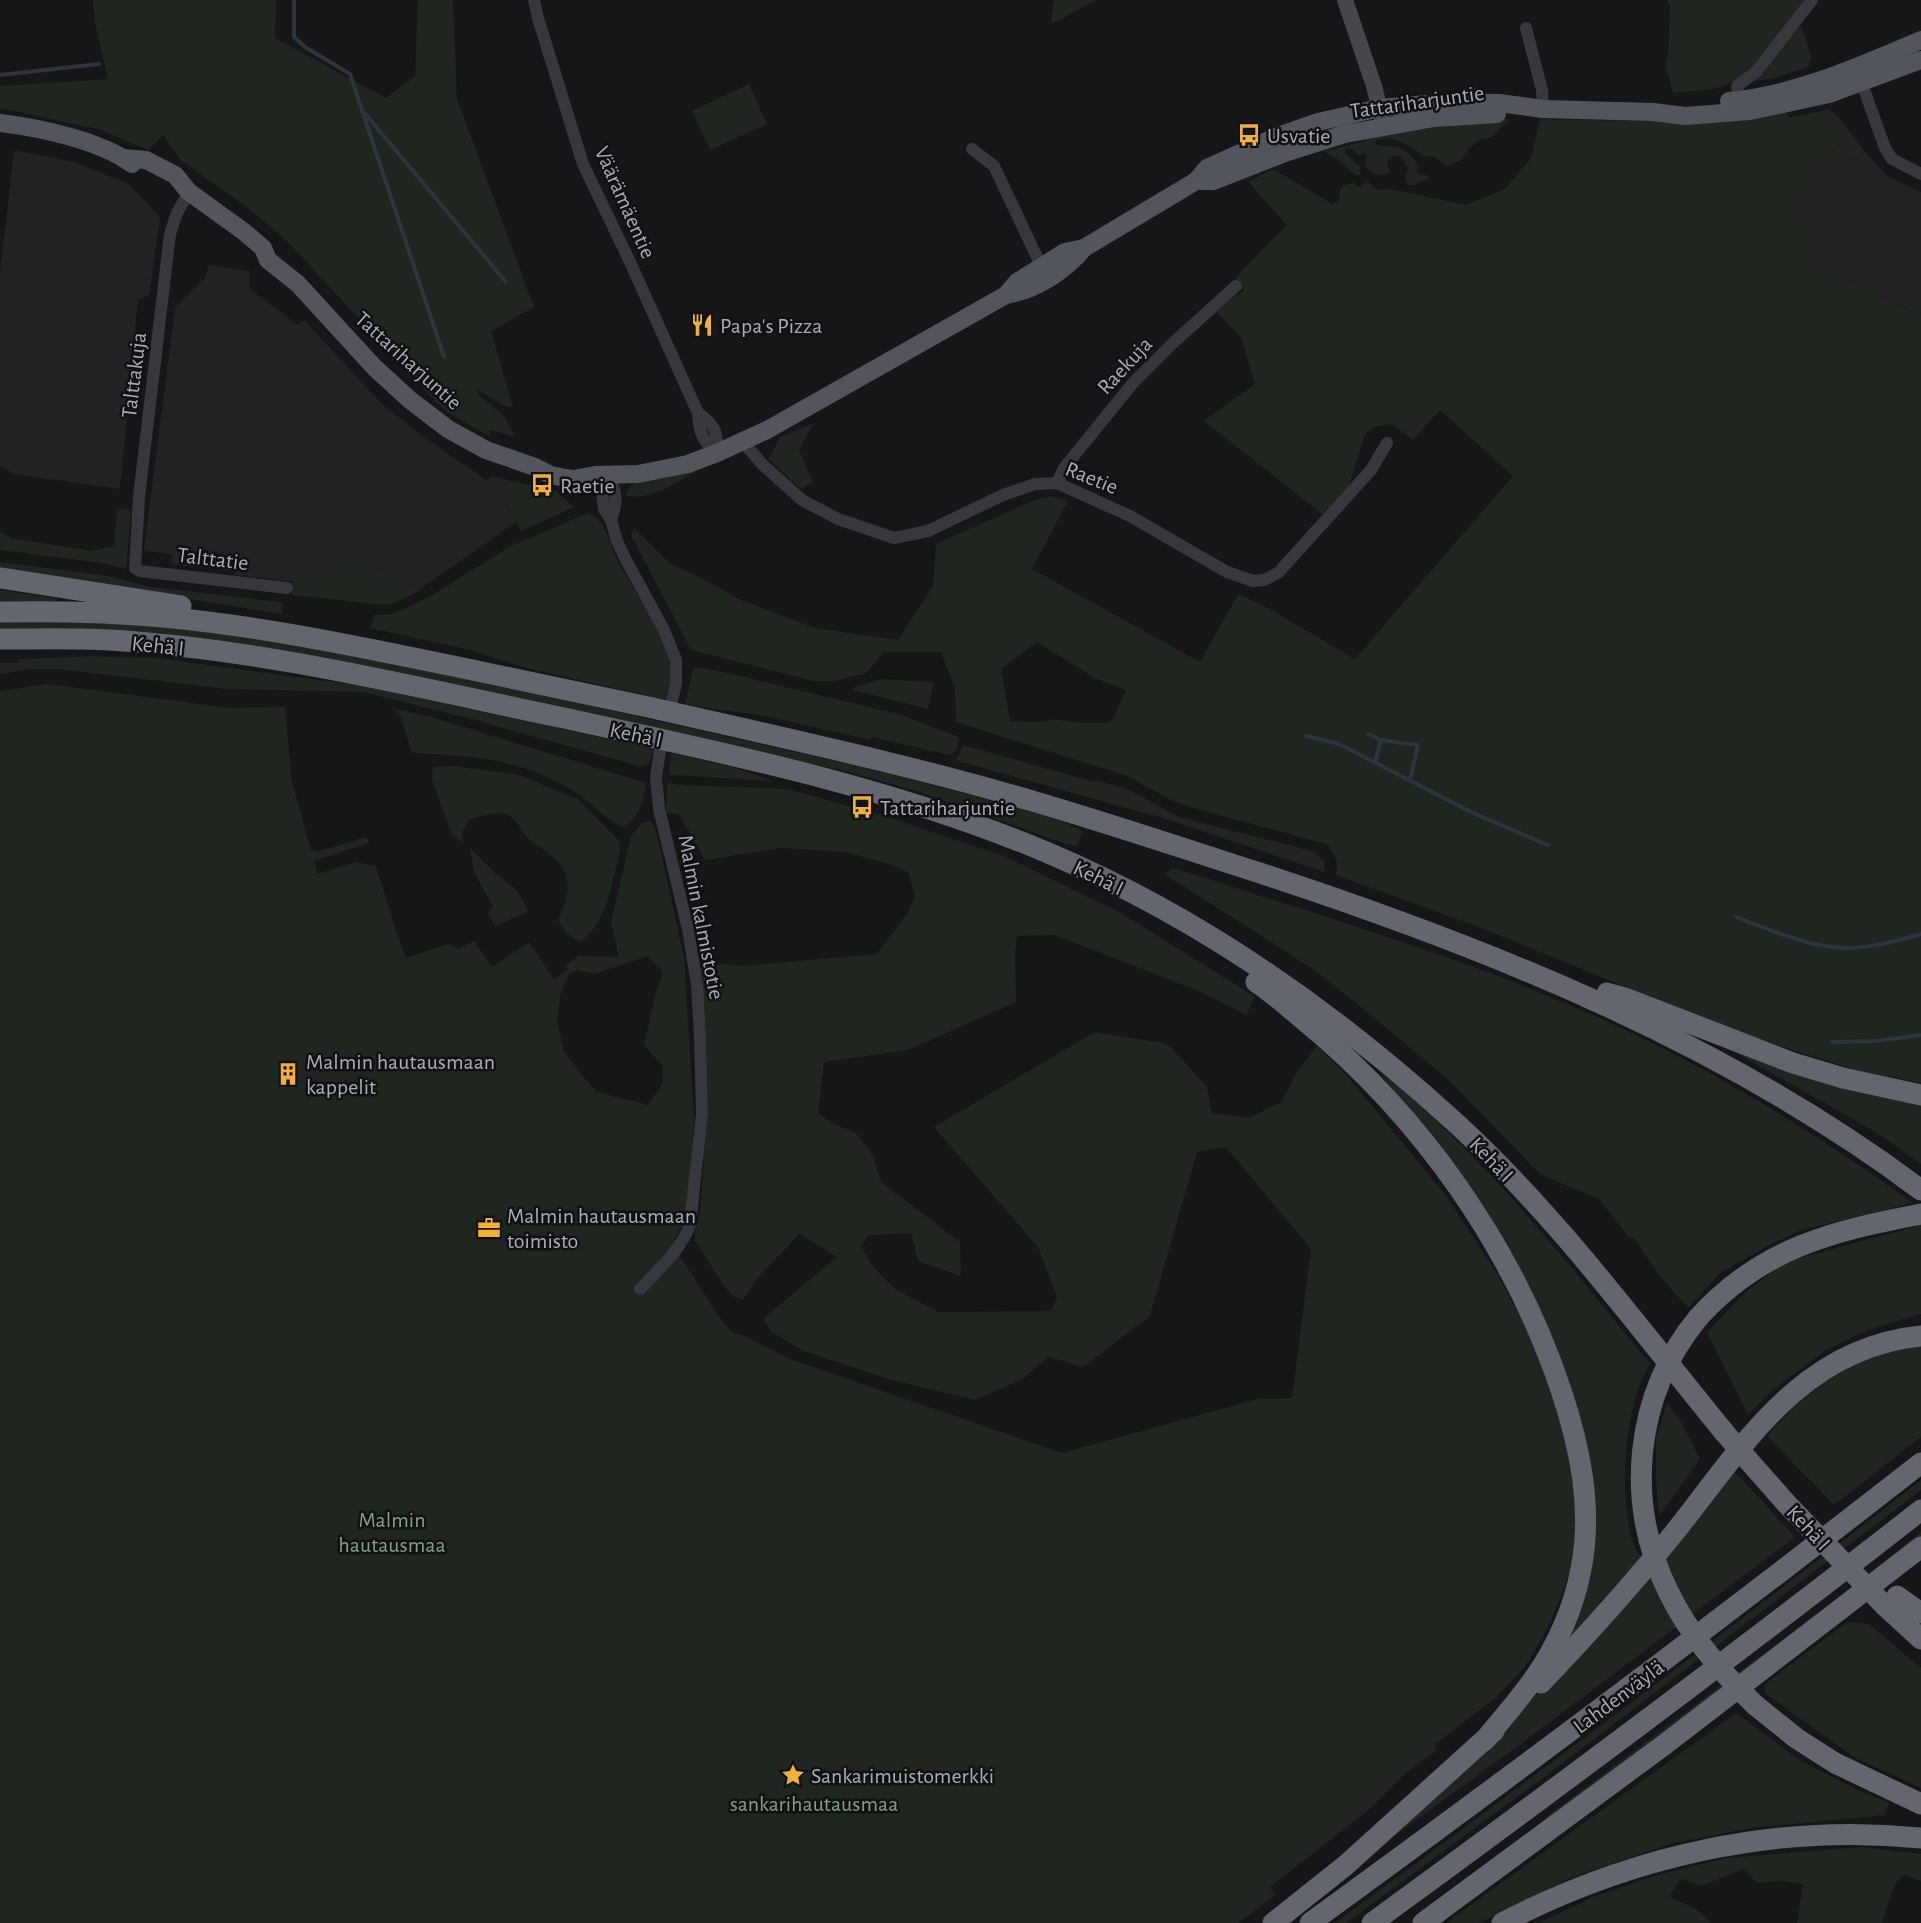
<svg xmlns="http://www.w3.org/2000/svg" width="1921" height="1923" font-family="'Alegreya Sans',sans-serif">
	<style>
		.built { fill: #222225 }
		.green { fill: #1e261f; fill-rule: evenodd }
		.lines { fill: none; stroke-linecap: round; stroke-linejoin: round }
		.stream { stroke: #2c353c; stroke-width: 4 }
		.street { stroke: #37383d; stroke-width: 12 }
		.secondary { stroke: #45474d; stroke-width: 16 }
		.primary { stroke: #53555c; stroke-width: 18 }
		.highway { stroke: #63666e; stroke-width: 21 }
		.highway-bridge { stroke: #63666e; stroke-width: 21 }
		.labels { text-anchor: middle; stroke-width: 5; stroke-linejoin: round; paint-order: stroke }
		.street-label { font-size: 22px; fill: #a8adb8; stroke: #111113 }
		.poi-label { font-size: 22px; fill: #a8adb8; stroke: #111113; text-anchor: start }
		.park-label { font-size: 22px; fill: #7fa381; stroke: #111113 }
	</style>
	<rect width="100%" height="100%" fill="#161618"/>
	<!-- built -->
	<g class="built">
		<polygon points="1827,149 1856,159 1865,152 1887,176 1921,192 1921,316 1811,265 1797,215"/>
		<polygon points="14,150 74,162 127,183 160,217 149,296 138,299 120,489 13,474 0,466 0,274"/>
		<polygon points="208,265 250,271 249,288 298,325 304,320 385,407 431,442 498,488 516,522 426,585 395,590 395,571 306,574 305,583 235,575 234,571 171,564 172,554 144,551 175,308 206,277"/>
	</g>
	<!-- green -->
	<g class="green">
		<polygon points="93,0 276,0 275,38 386,98 415,76 418,0 453,0 457,99 534,307 491,331 513,407 505,406 476,389 478,394 505,417 515,437 491,430 489,436 450,414 435,401 286,240 249,209 181,160 163,135 148,150 101,130 0,108 0,86 108,79 95,23"/>
		<polygon points="1054,0 1097,0 1051,24"/>
		<path d="M 1667,0 L 1804,0 C 1791,27 1753,77 1723,86 C 1708,91 1689,91 1673,93 L 1665,64 L 1668,56 L 1670,8 Z"/>
		<polygon points="1798,27 1802,28 1811,56 1809,67 1771,79 1753,81"/>
		<polygon points="749,84 767,124 710,150 692,111"/>
		<path d="M 1787,107 L 1789,118 L 1829,109 L 1841,120 L 1865,152 L 1856,159 L 1827,149 L 1797,215 L 1827,228 L 1811,265 L 1921,316 L 1921,1083 L 1856,1070 L 1733,1031 L 1479,927 L 1336,875 C 1339,862 1335,855 1327,844 L 1200,810 L 1173,801 L 1127,776 L 956,722 L 955,688 L 941,652 L 884,652 L 866,673 L 835,681 L 813,681 L 691,650 L 631,535 L 634,528 L 670,564 L 692,573 L 741,600 L 815,628 L 898,640 L 933,586 L 936,544 L 1035,500 L 1051,496 L 1068,501 L 1032,569 L 1200,662 L 1238,594 L 1268,608 L 1355,659 L 1513,476 L 1440,410 L 1413,440 L 1392,424 L 1373,427 L 1365,434 L 1349,486 L 1322,514 L 1204,421 L 1255,384 L 1241,337 L 1216,311 L 1244,290 L 1235,278 L 1287,225 L 1248,182 L 1273,169 L 1332,204 L 1340,200 L 1339,191 L 1342,186 L 1353,183 L 1359,187 L 1368,181 L 1377,190 L 1391,189 L 1466,205 L 1505,189 L 1531,158 L 1540,119 L 1657,121 ZM 1037,642 L 1096,679 L 1126,690 L 1112,721 L 1105,723 L 1082,723 L 1053,719 L 1043,722 L 1010,721 L 1001,669 Z"/>
		<path d="M 1511,119 L 1490,138 L 1479,140 L 1470,147 L 1461,160 L 1447,166 L 1433,156 L 1424,157 C 1411,145 1394,135 1376,140 L 1376,145 C 1398,148 1401,143 1417,163 L 1417,170 L 1419,174 L 1429,176 L 1428,180 L 1418,182 L 1416,185 L 1409,185 L 1405,180 L 1408,168 L 1401,157 L 1396,155 C 1390,157 1387,160 1387,166 L 1390,170 L 1389,173 C 1377,177 1374,174 1365,166 L 1367,156 L 1365,153 L 1358,155 L 1352,148 L 1345,150 L 1345,153 L 1360,167 L 1361,175 L 1355,175 L 1338,160 L 1323,151 L 1364,142 L 1383,131 L 1449,121 Z"/>
		<polygon points="814,423 799,450 813,482 801,489 769,459 780,437"/>
		<path d="M 693,471 L 694,473 C 674,484 651,500 628,496 L 626,494 L 630,486 L 636,483 Z"/>
		<polygon points="492,476 557,492 574,507 521,531 498,488 487,480"/>
		<polygon points="121,508 130,510 131,515 126,569 102,563 0,550 0,531 11,538 91,551 114,546 117,511"/>
		<polygon points="588,513 596,517 603,525 619,564 654,622 669,655 671,680 665,700 519,666 471,650 370,628 375,615 392,614 402,610 434,594 509,547"/>
		<polygon points="0,562 108,576 151,587 281,602 283,614 0,570"/>
		<path d="M 395,571 L 395,590 L 426,585 C 413,595 401,602 385,605 L 292,595 L 292,582 L 305,583 L 306,573 Z"/>
		<polygon points="0,590 54,598 59,599 53,602 0,601"/>
		<polygon points="0,620 112,622 210,632 310,647 502,686 888,773 1022,809 1059,820 1083,831 1077,846 1066,844 919,792 845,771 696,738 57,629 0,628"/>
		<path d="M 89,656 L 156,658 L 364,686 L 654,749 C 651,760 651,766 639,766 L 468,718 L 363,692 L 227,689 L 59,669 L 31,669 L 0,674 L 0,663 L 18,663 L 18,659 Z"/>
		<polygon points="695,667 719,671 898,714 957,736 959,738 956,751 949,755 872,737 871,740 765,716 685,705 693,669"/>
		<polygon points="881,679 934,682 928,709 853,690 853,688"/>
		<path d="M 47,684 L 231,708 L 285,707 L 292,782 L 311,850 L 319,851 L 367,837 L 369,843 L 315,861 L 317,874 L 357,862 L 376,866 L 397,934 L 406,958 L 448,944 L 458,949 L 474,941 L 492,967 L 529,942 L 554,979 L 568,969 L 566,965 L 578,956 L 619,957 L 611,922 L 631,836 L 642,823 L 650,821 L 654,825 L 659,843 L 684,958 L 694,1120 L 689,1195 L 684,1221 L 672,1244 L 722,1321 L 733,1333 L 745,1336 L 790,1359 L 1062,1453 L 1258,1399 L 1292,1398 L 1311,1249 L 1226,1147 L 1197,1152 L 1150,1316 L 1083,1367 L 1048,1357 L 1021,1380 L 975,1400 L 888,1379 L 803,1351 L 771,1331 L 763,1319 L 837,1257 L 799,1234 L 756,1280 L 744,1299 L 735,1297 L 726,1289 L 695,1241 L 695,1232 L 700,1213 L 708,1099 L 706,1030 L 700,961 L 742,966 L 877,954 L 908,912 L 915,897 L 908,872 L 892,865 L 845,852 L 780,848 L 705,860 L 679,814 L 666,813 L 667,783 L 684,785 L 788,789 L 894,819 L 1002,855 L 1121,913 L 1254,996 L 1247,1015 L 1201,992 L 1055,935 L 1017,936 L 1015,956 L 1016,1002 L 908,1050 L 824,1062 L 818,1113 L 834,1124 L 856,1133 L 873,1155 L 881,1182 L 960,1242 L 961,1276 L 918,1261 L 911,1233 L 869,1235 L 861,1246 L 870,1263 L 895,1289 L 938,1312 L 1051,1311 L 1057,1297 L 1038,1247 L 934,1127 L 1095,1032 L 1163,1043 L 1171,1047 L 1207,1087 L 1212,1113 L 1249,1118 L 1282,1102 L 1297,1072 L 1317,1046 L 1343,1071 L 1444,1193 L 1498,1275 L 1530,1336 L 1555,1403 L 1569,1454 L 1575,1488 L 1576,1558 L 1548,1628 L 1525,1667 L 1494,1699 L 1434,1745 L 1437,1750 L 1405,1774 L 1371,1808 L 1270,1887 L 1276,1895 L 1238,1923 L 0,1923 L 0,691 ZM 647,956 L 663,971 L 655,996 L 644,1045 L 662,1065 L 663,1083 L 648,1105 L 597,1092 L 583,1077 L 564,1051 L 557,1021 L 561,992 L 569,974 L 577,970 L 594,974 Z"/>
		<path d="M 391,708 L 431,717 L 646,783 C 643,800 640,819 623,827 C 604,820 592,802 575,792 C 520,758 474,756 412,753 L 400,715 Z"/>
		<polygon points="963,745 1094,782 1097,780 1132,791 1179,817 1312,851 1324,860 1325,872 1169,820 955,760 958,757"/>
		<polygon points="672,753 736,768 772,781 671,775 669,772"/>
		<path d="M 454,766 L 520,775 L 579,800 L 619,841 L 620,851 C 614,876 604,932 579,942 L 567,934 L 558,920 C 564,905 571,891 566,875 C 561,858 539,849 527,837 C 519,830 517,817 505,814 C 495,811 479,817 469,820 L 462,833 L 463,843 L 452,835 L 432,780 L 433,767 Z"/>
		<path d="M 470,848 C 478,855 484,862 491,869 C 509,886 519,886 528,912 L 495,926 L 488,913 L 493,907 L 474,872 Z"/>
		<path d="M 1174,868 C 1315,914 1461,956 1597,1017 C 1708,1066 1815,1133 1913,1203 L 1802,1230 L 1769,1245 L 1720,1273 L 1688,1308 L 1658,1274 L 1635,1239 L 1628,1236 L 1599,1199 L 1540,1174 L 1450,1081 L 1360,1006 L 1313,969 L 1164,874 Z"/>
		<polygon points="1719,1043 1921,1099 1921,1164 1877,1133"/>
		<path d="M 1379,1073 C 1405,1088 1427,1112 1449,1133 C 1523,1204 1585,1285 1650,1364 C 1624,1405 1618,1497 1633,1543 C 1635,1549 1639,1554 1642,1559 L 1565,1648 L 1586,1448 L 1442,1148 Z"/>
		<polygon points="1921,1225 1921,1314 1870,1329 1826,1350 1773,1390 1748,1414 1707,1332 1747,1291 1784,1262"/>
		<path d="M 1921,1345 L 1921,1437 L 1834,1505 L 1767,1436 C 1780,1422 1793,1408 1807,1396 C 1837,1370 1882,1349 1921,1345 Z"/>
		<polygon points="1667,1403 1680,1420 1700,1459 1659,1516 1656,1479 1656,1438"/>
		<polygon points="1730,1469 1740,1477 1795,1537 1691,1615 1662,1556"/>
		<path d="M 1921,1480 L 1921,1490 L 1539,1781 L 1346,1923 L 1335,1923 C 1532,1778 1728,1631 1921,1480 Z"/>
		<polygon points="1921,1532 1921,1541 1587,1797 1542,1820 1843,1594"/>
		<polygon points="1651,1571 1679,1625 1521,1744 1380,1846 1504,1730"/>
		<polygon points="1847,1622 1869,1624 1921,1668 1921,1788 1857,1759 1766,1694 1764,1685"/>
		<polygon points="1736,1713 1801,1761 1862,1792 1889,1802 1885,1815 1752,1828 1673,1843 1571,1878 1479,1923 1446,1923"/>
		<polygon points="1862,1847 1921,1854 1921,1881 1904,1874 1894,1886 1882,1923 1797,1923 1803,1884 1782,1881 1757,1883 1744,1869 1701,1886 1680,1879 1670,1897 1698,1910 1711,1923 1539,1923 1595,1896 1657,1875 1726,1858"/>
	</g>
	<g class="lines">
		<!-- stream -->
		<g class="stream">
			<polyline points="294,0 294,37 305,47 350,74 444,357"/>
			<polyline points="0,75 99,64"/>
			<polyline points="362,110 506,282"/>
			<polyline points="1368,734 1381,740"/>
			<polyline points="1306,736 1339,744 1473,813 1548,845"/>
			<polyline points="1375,762 1381,740 1418,745 1410,780"/>
			<path d="M 1736,917 C 1761,927 1799,942 1825,946 C 1856,952 1891,943 1921,934"/>
			<polyline points="1832,1042 1877,1041 1921,1035"/>
		</g>
		<!-- street -->
		<g class="street">
			<path d="M 534,0 L 538,18 L 583,164 L 630,262 L 698,413 C 699,433 702,440 717,453"/>
			<polyline points="1526,28 1542,90 1543,109"/>
			<polyline points="1858,77 1865,92 1885,148 1892,159 1921,174"/>
			<polyline points="1739,100 1737,86 1756,72 1812,0"/>
			<polyline points="972,149 994,166 1044,272"/>
			<polyline points="189,192 177,213 170,234 139,497 135,568 140,571 287,588"/>
			<path d="M 698,413 C 715,425 718,432 717,453"/>
			<polyline points="743,442 763,465 802,500 838,519 894,538 928,531 1003,495 1035,484 1057,483 1130,516 1227,572 1253,581 1264,580 1278,573 1371,470 1387,443"/>
			<polyline points="608,476 602,491 604,509 611,520 617,541 626,560 664,630 676,660 676,683 672,701"/>
			<path d="M 608,476 C 617,493 618,501 611,520"/>
			<polyline points="1057,483 1064,468 1133,383 1174,342 1236,286"/>
			<path d="M 640,1289 C 659,1269 680,1251 690,1225 L 702,1113 L 700,1035 L 697,985 L 688,929 L 659,809 L 656,777 L 660,751"/>
		</g>
		<!-- secondary -->
		<polyline class="secondary" points="1345,0 1374,86 1384,126"/>
		<!-- primary -->
		<g class="primary">
			<path d="M 1729,101 C 1796,95 1859,66 1921,40"/>
			<path d="M 0,123 C 40,128 99,140 132,164"/>
			<path d="M 123,158 L 146,160 L 175,175 L 189,192 L 243,231 L 263,248 L 268,260 L 298,284 L 374,367 L 410,400 L 448,429 L 486,450 L 535,467 L 551,475 L 565,478 L 574,479 L 595,475 L 638,474 L 688,464 L 717,453 L 767,430 L 1006,295 C 1036,290 1065,271 1084,248 L 1196,181 L 1207,168 L 1278,136 L 1318,122 L 1380,108 L 1452,102 L 1499,103 L 1543,109 L 1653,112 L 1685,116 L 1750,111 L 1829,94 L 1921,60"/>
			<polyline points="1196,181 1213,181 1285,153 1345,134 1434,118 1497,114"/>
			<polyline points="1006,295 1017,282 1065,252 1084,248"/>
		</g>
		<!-- highway -->
		<g class="highway">
			<polyline points="0,578 181,606"/>
			<path d="M 0,612 C 54,611 109,612 163,617 C 248,625 331,641 414,658 C 494,674 574,691 653,708 C 779,737 906,764 1029,800 C 1108,823 1185,849 1263,874 C 1494,950 1725,1043 1921,1190"/>
			<path d="M 0,639 C 36,639 73,638 109,640 C 261,649 411,686 559,717 C 724,753 889,786 1046,852 C 1198,916 1336,1013 1458,1125 C 1557,1216 1638,1327 1724,1432"/>
			<path d="M 1256,982 C 1274,994 1289,1008 1306,1022 C 1422,1118 1513,1247 1561,1390 C 1580,1447 1593,1509 1581,1569 C 1574,1607 1557,1646 1535,1677 C 1520,1699 1501,1720 1484,1741"/>
			<polyline points="1607,993 1625,998 1793,1063 1843,1078 1921,1095"/>
			<path d="M 1698,1318 C 1761,1248 1832,1231 1921,1214"/>
			<polyline points="1748,1460 1786,1503"/>
			<polyline points="1897,1596 1921,1613"/>
			<polyline points="1884,1605 1921,1639"/>
			<path d="M 1541,1683 C 1587,1635 1632,1585 1674,1533 C 1742,1448 1800,1348 1921,1336"/>
			<polyline points="1755,1705 1796,1738 1835,1763 1921,1804"/>
			<polyline points="1273,1923 1346,1865 1494,1731"/>
			<path d="M 1310,1923 C 1516,1773 1720,1620 1921,1463"/>
			<path d="M 1372,1923 C 1557,1788 1741,1651 1921,1510"/>
			<polyline points="1423,1923 1664,1745 1921,1547"/>
			<path d="M 1502,1923 C 1631,1856 1776,1823 1921,1838"/>
		</g>
		<!-- highway-bridge -->
		<g class="highway-bridge">
			<path d="M 1698,1318 C 1634,1396 1624,1503 1669,1593 C 1690,1636 1721,1672 1755,1705"/>
			<polyline points="1724,1432 1748,1460"/>
			<polyline points="1786,1503 1884,1605"/>
		</g>
	</g>
	<!-- icons -->
	<defs>
		<g id="bus-bare" transform="scale(1.8)"><path d="M-5-6H5V4H4V6H2V4H-2V6H-4V4H-5ZM-3.5-4V0h7V-4ZM-3.5 1.2v1.5H-2V1.2ZM2 1.2v1.5H3.5V1.2Z" fill="#f2b134" stroke="#111113" stroke-width="2.5" paint-order="stroke"/></g>
		<g id="restaurant-bare" transform="scale(1.8)"><path d="M-5-6h1v4h1v-4h1v4h1v-4h1v5L-1.5 .5V6h-2V.5L-5-1ZM5-6V6H3V1.5H1.5Q1.5-4 5-6Z" fill="#f2b134" stroke="#111113" stroke-width="2.5" paint-order="stroke"/></g>
		<g id="building-bare" transform="scale(1.8)"><path d="M-4-6H4V6H1V3H-1V6H-4ZM-2.5-4.3h1.7v1.8h-1.7ZM.8-4.3h1.7v1.8H.8ZM-2.5-1h1.7V.8h-1.7ZM.8-1h1.7V.8H.8Z" fill="#f2b134" stroke="#111113" stroke-width="2.5" paint-order="stroke"/></g>
		<g id="office-bare" transform="scale(1.8)"><path d="M-6-3h4V-5.5h4V-3h4V5H-6ZM-1-4.5V-3h2v-1.5ZM-6 0V1H6V0Z" fill="#f2b134" stroke="#111113" stroke-width="2.5" paint-order="stroke"/></g>
		<g id="sight-bare" transform="scale(1.8)"><path d="M0-6L1.8-2.2L6-1.7L2.9 1.2L3.7 5.4L0 3.3L-3.7 5.4L-2.9 1.2L-6-1.7L-1.8-2.2Z" fill="#f2b134" stroke="#111113" stroke-width="2.5" paint-order="stroke"/></g>
	</defs>
	<g fill-rule="evenodd">
		<use href="#bus-bare" x="1249" y="135"/>
		<use href="#restaurant-bare" x="702" y="325"/>
		<use href="#bus-bare" x="542" y="485"/>
		<use href="#bus-bare" x="862" y="807"/>
		<use href="#building-bare" x="288" y="1074"/>
		<use href="#office-bare" x="489" y="1228"/>
		<use href="#sight-bare" x="793" y="1775"/>
	</g>
	<g class="labels">
		<!-- street labels -->
		<g class="street-label">
			<text transform="translate(1417 101) rotate(-8)" y="8">Tattariharjuntie</text>
			<text transform="translate(626 202) rotate(66)" y="8">Väärämäentie</text>
			<text transform="translate(409 360) rotate(42)" y="8">Tattariharjuntie</text>
			<text transform="translate(1124 365) rotate(-47)" y="8">Raekuja</text>
			<text transform="translate(133 375) rotate(-83)" y="8">Talttakuja</text>
			<text transform="translate(1092 477) rotate(22)" y="8">Raetie</text>
			<text transform="translate(213 558) rotate(7)" y="8">Talttatie</text>
			<text transform="translate(158 645) rotate(6)" y="8">Kehä I</text>
			<text transform="translate(636 734) rotate(12)" y="8">Kehä I</text>
			<text transform="translate(1099 877) rotate(26)" y="8">Kehä I</text>
			<text transform="translate(702 917) rotate(79)" y="8">Malmin kalmistotie</text>
			<text transform="translate(1492 1159) rotate(46)" y="8">Kehä I</text>
			<text transform="translate(1809 1527) rotate(47)" y="8">Kehä I</text>
			<text transform="translate(1618 1696) rotate(-37)" y="8">Lahdenväylä</text>
		</g>
		<!-- poi labels -->
		<g class="poi-label">
			<text x="1267" y="143">Usvatie</text>
			<text x="720" y="333">Papa's Pizza</text>
			<text x="560" y="493">Raetie</text>
			<text x="880" y="815">Tattariharjuntie</text>
			<text x="306" y="1069">Malmin hautausmaan<tspan x="306" dy="25">kappelit</tspan></text>
			<text x="507" y="1223">Malmin hautausmaan<tspan x="507" dy="25">toimisto</tspan></text>
			<text x="811" y="1783">Sankarimuistomerkki</text>
		</g>
		<!-- park labels -->
		<g class="park-label">
			<text x="392" y="1527">Malmin<tspan x="392" dy="25">hautausmaa</tspan></text>
			<text x="814" y="1811">sankarihautausmaa</text>
		</g>
	</g>
</svg>
